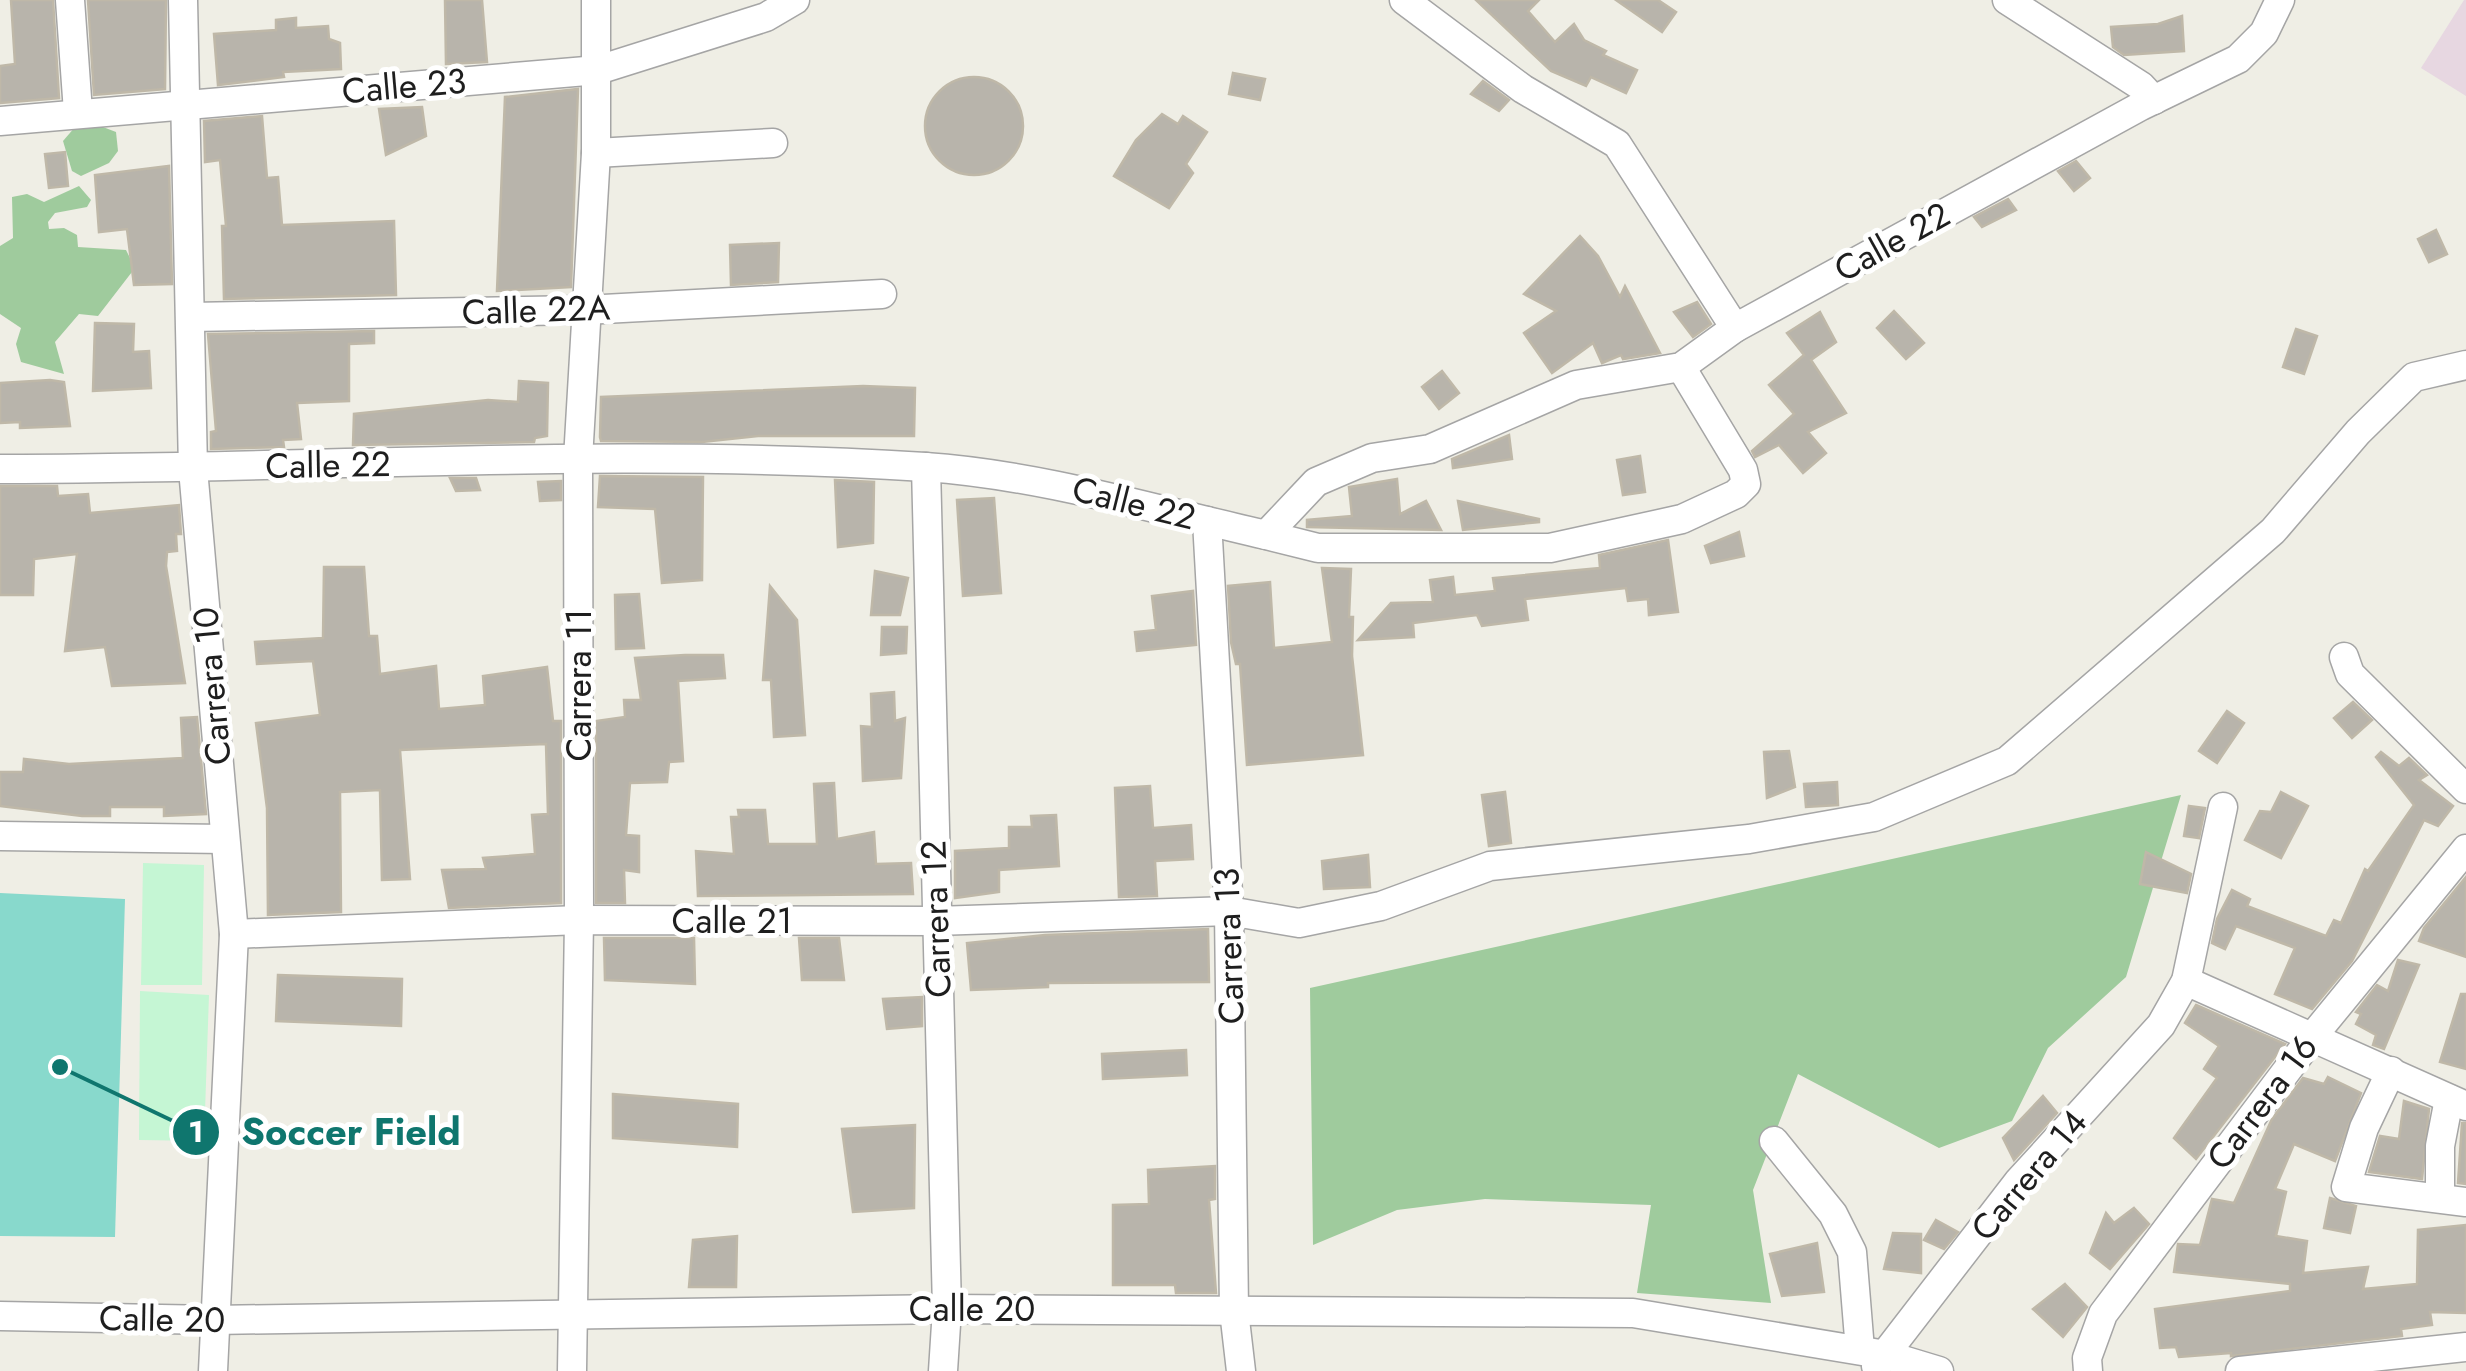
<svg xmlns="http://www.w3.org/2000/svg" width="2466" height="1371" font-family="Jost,sans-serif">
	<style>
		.industrial { fill: #e7d7e1 }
		.forest { fill: #9fcb9d }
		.park { fill: #c5f6d4 }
		.pitch { fill: #88d9cc }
		.building { fill: #b8b4ab; stroke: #bfb8a8; stroke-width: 2.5 }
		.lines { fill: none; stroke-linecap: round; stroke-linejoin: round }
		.minor-casing { stroke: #a5a5a5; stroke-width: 31 }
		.minor { stroke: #fff; stroke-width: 28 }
		.labels { text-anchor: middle; stroke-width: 10; stroke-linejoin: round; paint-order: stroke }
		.street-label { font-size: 35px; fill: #1e1e1e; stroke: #fff }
		.leader { fill: none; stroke: #0f766e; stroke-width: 4 }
		.callout-dot { fill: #0f766e; stroke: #fff; stroke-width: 4 }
		.mark-label { font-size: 30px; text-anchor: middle; font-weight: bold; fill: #fff }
		.callout-label { font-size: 38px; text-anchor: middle; font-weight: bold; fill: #0f766e; stroke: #fff; stroke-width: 10; stroke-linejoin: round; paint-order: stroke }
	</style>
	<rect width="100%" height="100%" fill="#efeee5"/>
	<!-- industrial -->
	<polygon class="industrial" points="2464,0 2466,0 2466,96 2421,68"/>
	<!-- forest -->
	<g class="forest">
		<polygon points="82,119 116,132 118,151 109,163 81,176 72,171 63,141"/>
		<polygon points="79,186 91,200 87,207 55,213 48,222 49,229 64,228 77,235 78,247 126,250 135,268 98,316 79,314 55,342 64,374 21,362 16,344 21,328 0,314 0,246 13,238 12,197 27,194 44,202"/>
		<polygon points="2181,795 2126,977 2048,1048 2012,1121 1939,1148 1798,1074 1753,1190 1771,1303 1637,1293 1651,1205 1485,1199 1397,1210 1313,1245 1310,988"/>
	</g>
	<!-- park -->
	<g class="park">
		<polygon points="143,863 204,865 202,985 141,985"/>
		<polygon points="140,991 209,995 204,1141 139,1140"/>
	</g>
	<!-- pitch -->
	<polygon class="pitch" points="0,893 125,899 115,1237 0,1236"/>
	<!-- building -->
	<g class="building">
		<polygon points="11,0 53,0 59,98 0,103 0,66 15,64"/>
		<polygon points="88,0 166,0 165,89 94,95"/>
		<polygon points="445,0 482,0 487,62 446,64"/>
		<polygon points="1476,0 1539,0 1528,11 1555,42 1574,24 1584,40 1606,51 1603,55 1637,70 1626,93 1591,77 1586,86 1551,71"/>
		<polygon points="1616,0 1658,0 1676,12 1662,32"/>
		<polygon points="2182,16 2184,51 2124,55 2113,47 2111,27 2158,24"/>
		<polygon points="296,18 296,28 328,26 329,39 340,43 341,69 283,72 284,77 218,85 214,34 276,30 276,20"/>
		<polygon points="1233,73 1265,79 1260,100 1229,94"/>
		<circle cx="974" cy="126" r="49"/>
		<polygon points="1483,81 1509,100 1499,111 1471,94"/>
		<polygon points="578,89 571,287 497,291 505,97"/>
		<polygon points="422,107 426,136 386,155 379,109"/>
		<polygon points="1162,114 1178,124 1183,116 1207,132 1186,164 1193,173 1169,208 1114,176 1136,140"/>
		<polygon points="262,116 267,178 278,177 282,225 394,221 396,295 224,299 222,226 226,226 220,160 205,162 204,121"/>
		<polygon points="65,152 68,186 49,188 45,154"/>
		<polygon points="2076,161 2090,178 2074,191 2058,171"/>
		<polygon points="169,166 172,284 134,285 127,229 99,232 95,175"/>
		<polygon points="2008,199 2016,210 1982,227 1974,217"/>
		<polygon points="2436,230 2447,254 2429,262 2418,239"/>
		<polygon points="1580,236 1598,256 1620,297 1625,286 1660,353 1623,359 1621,355 1602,363 1593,343 1552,373 1524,333 1556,311 1524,294"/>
		<polygon points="779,243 778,282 731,285 730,245"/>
		<polygon points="1697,302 1711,324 1693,337 1674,312"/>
		<polygon points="1894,311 1924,343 1906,359 1877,328"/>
		<polygon points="1820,312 1836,342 1811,360 1846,413 1808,432 1826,453 1803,473 1779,445 1755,457 1752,451 1794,414 1769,385 1804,355 1787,333"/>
		<polygon points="95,323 134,324 133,352 149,351 151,388 93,391"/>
		<polygon points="2296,329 2317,336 2304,374 2283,367"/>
		<polygon points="374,331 374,343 349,344 349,401 297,403 301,439 283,440 284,447 211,449 211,432 216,431 208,334"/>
		<polygon points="1442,371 1459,393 1439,409 1422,387"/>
		<polygon points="50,380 64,382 70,426 20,428 20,422 0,423 0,383"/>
		<polygon points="519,381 548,383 547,436 535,438 534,442 353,445 354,414 488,400 518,402"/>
		<polygon points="863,386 915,388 914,436 758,436 702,442 601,441 600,437 601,397"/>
		<polygon points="1509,435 1512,459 1453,468 1452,459"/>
		<polygon points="1640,456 1645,492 1623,495 1617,460"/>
		<polygon points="600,476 703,477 702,580 662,583 655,509 598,507"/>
		<polygon points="450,478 476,478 480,490 456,491"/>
		<polygon points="1397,479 1400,514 1426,501 1441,530 1307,527 1307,520 1352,516 1349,487"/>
		<polygon points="835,480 874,482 873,543 838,547"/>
		<polygon points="561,481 561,500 540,501 538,482"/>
		<polygon points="0,486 57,486 58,496 88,494 90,513 179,505 181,534 176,534 177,551 167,552 166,566 185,683 112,686 105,647 65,651 77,554 34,559 33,595 0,595"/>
		<polygon points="994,498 1001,593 963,596 957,500"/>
		<polygon points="1458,501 1539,519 1539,522 1463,530"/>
		<polygon points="1739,532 1744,556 1711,563 1705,546"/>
		<polygon points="1668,540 1678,612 1649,615 1648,599 1628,601 1626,588 1525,599 1528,620 1482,626 1477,615 1413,623 1414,637 1358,640 1391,603 1433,602 1430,580 1453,577 1455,595 1495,591 1493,578 1600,568 1599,555"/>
		<polygon points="324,567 364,567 369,636 377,636 380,674 436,666 439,709 485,705 483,676 547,667 553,721 561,721 561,903 449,908 442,870 486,869 483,858 535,854 532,815 548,814 546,744 400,750 410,879 382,880 380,790 340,792 341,912 268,915 267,808 256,723 320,715 313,661 257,664 255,642 323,638"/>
		<polygon points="1322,568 1351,569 1349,617 1353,617 1352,656 1363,755 1247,765 1240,664 1236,664 1231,642 1228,586 1270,582 1274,648 1332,642"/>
		<polygon points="875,571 908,578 900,615 871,615"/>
		<polygon points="770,586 797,620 805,735 774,737 771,680 763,680"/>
		<polygon points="1193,591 1196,645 1137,651 1135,632 1156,630 1152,596"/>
		<polygon points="639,594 644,648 616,649 615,595"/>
		<polygon points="882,627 907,627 906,653 881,655"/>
		<polygon points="685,655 723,655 725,678 678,681 683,761 669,762 667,782 630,783 626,835 639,836 639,872 624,870 625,903 596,903 596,721 625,717 624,700 641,700 635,658"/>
		<polygon points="894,692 895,721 905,718 901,778 863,781 861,726 872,727 871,694"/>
		<polygon points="2353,702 2372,720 2352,738 2334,718"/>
		<polygon points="2227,711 2244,723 2217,763 2199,751"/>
		<polygon points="197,717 206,814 164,816 164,807 110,807 110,816 82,816 0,806 0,772 23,772 24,759 69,764 183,758 181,718"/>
		<polygon points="1789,751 1795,787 1767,798 1764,752"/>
		<polygon points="2381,752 2399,766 2409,758 2427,775 2419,780 2453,806 2438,826 2424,820 2352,961 2312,1009 2275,994 2295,948 2236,926 2225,949 2212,943 2217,919 2232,890 2250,899 2247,906 2326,936 2334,920 2341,923 2365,869 2368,871 2414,805 2376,757"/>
		<polygon points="1837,782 1838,805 1806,807 1804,784"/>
		<polygon points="834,783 837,839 874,832 876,864 911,863 913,894 698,896 696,851 734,854 731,817 739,817 738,810 765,810 768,844 817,844 814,784"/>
		<polygon points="1150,786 1153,828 1191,825 1193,859 1155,861 1157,896 1119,897 1115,788"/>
		<polygon points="1505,792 1511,843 1489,846 1482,795"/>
		<polygon points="2281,792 2308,806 2281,858 2245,840 2260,811 2271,812"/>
		<polygon points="2189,806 2205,808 2199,838 2184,836"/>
		<polygon points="1056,815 1059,866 999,870 999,892 955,898 955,851 1009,848 1009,827 1032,827 1031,816"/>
		<polygon points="2146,852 2191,874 2187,893 2140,884"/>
		<polygon points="1368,855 1370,887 1324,889 1322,861"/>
		<polygon points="2466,877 2466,957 2419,941 2424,928"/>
		<polygon points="1208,929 1209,982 1048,983 1048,987 971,990 967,943 1045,935"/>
		<polygon points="604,938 694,938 695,984 605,980"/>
		<polygon points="799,938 839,938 844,980 802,980"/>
		<polygon points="2398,960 2419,965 2384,1049 2373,1045 2376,1035 2356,1024 2361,1014 2356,1012 2377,985 2388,991"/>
		<polygon points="278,975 402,979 401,1026 276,1021"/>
		<polygon points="2461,994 2466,994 2466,1069 2440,1062"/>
		<polygon points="922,997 922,1026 887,1029 883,999"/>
		<polygon points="2196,1005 2285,1044 2196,1159 2174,1138 2217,1078 2204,1069 2219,1046 2185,1023"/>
		<polygon points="1186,1050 1187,1075 1103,1079 1102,1054"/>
		<polygon points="2328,1077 2361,1093 2335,1161 2294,1144 2275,1189 2286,1192 2276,1236 2307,1241 2303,1273 2368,1267 2363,1289 2417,1284 2418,1230 2466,1225 2466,1313 2430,1312 2432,1325 2401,1329 2402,1336 2231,1356 2231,1353 2179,1357 2176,1347 2160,1348 2155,1309 2290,1291 2290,1284 2174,1272 2178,1244 2200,1245 2212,1199 2234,1203 2272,1119 2303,1078 2324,1084"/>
		<polygon points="613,1094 738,1104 737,1147 613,1138"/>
		<polygon points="2043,1096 2057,1113 2014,1160 2003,1138"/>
		<polygon points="2404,1101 2429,1109 2422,1179 2369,1172 2380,1136 2399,1139"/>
		<polygon points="2462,1123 2466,1123 2466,1184 2458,1183"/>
		<polygon points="915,1125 914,1208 853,1212 842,1129"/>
		<polygon points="1215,1166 1215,1199 1209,1200 1216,1293 1176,1293 1175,1285 1113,1285 1113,1205 1149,1204 1148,1170"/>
		<polygon points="2330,1198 2356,1206 2350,1233 2324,1228"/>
		<polygon points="2134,1208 2149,1224 2110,1269 2090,1253 2106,1213 2114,1223"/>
		<polygon points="1936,1220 1958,1232 1944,1249 1924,1240"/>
		<polygon points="1893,1233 1921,1234 1921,1273 1884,1269"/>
		<polygon points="737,1236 736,1287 689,1287 693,1240"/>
		<polygon points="1817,1243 1824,1292 1782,1296 1770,1254"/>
		<polygon points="2065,1284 2087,1307 2063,1337 2033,1309"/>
	</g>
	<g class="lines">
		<!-- minor casing -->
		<g class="minor-casing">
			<g id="minor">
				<polyline points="70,0 78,112"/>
				<polyline points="183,0 193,469 234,934 213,1371"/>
				<polyline points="1404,0 1523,89 1617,144 1735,328"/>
				<polyline points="2007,0 2141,86 2154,100"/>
				<polyline points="0,121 598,70 766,17 795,0"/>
				<polyline points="596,153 773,143"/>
				<polyline points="191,317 585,310 882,294"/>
				<polyline points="926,467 947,1309 943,1371"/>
				<path d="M 0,469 C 308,469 617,447 925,467 C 1042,475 1152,509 1266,535 L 1316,482 L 1372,458 L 1430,449 L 1576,385 L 1681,367 L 1735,328 L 2141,106 L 2238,59 L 2264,33 L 2280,0"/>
				<polyline points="1207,521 1229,911 1234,1311 1241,1371"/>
				<polyline points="1266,535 1318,548 1550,548 1682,519 1736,494 1746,484 1743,470 1681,367"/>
				<polyline points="2344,657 2350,674 2466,789"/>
				<polyline points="0,836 225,839"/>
				<polyline points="234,934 579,920 936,921 1229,911 1299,923 1381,906 1490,866 1749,839 1874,817 2007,761 2273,531 2358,432 2414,377 2466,365"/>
				<polyline points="2186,981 2466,1106"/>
				<polyline points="2391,1071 2364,1128 2346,1187 2466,1202"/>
				<polyline points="1774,1141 1833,1214 1852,1252 1860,1350"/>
				<polyline points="2440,1198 2440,1146 2449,1099"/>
				<polyline points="0,1316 214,1320 947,1309 1633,1313 1886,1355 1939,1371"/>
				<polyline points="1876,1366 2018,1182 2161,1025 2186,981 2223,807"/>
				<polyline points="572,1371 579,920 578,459 596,153 596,0"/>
				<polyline points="2088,1371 2087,1358 2103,1314 2313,1036 2466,849"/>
				<polyline points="2240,1371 2466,1347"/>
			</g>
		</g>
		<!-- minor -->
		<use href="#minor" class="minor"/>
	</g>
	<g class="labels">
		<!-- street labels -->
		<g class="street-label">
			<text transform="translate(404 86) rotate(-5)" y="12">Calle 23</text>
			<text transform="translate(1892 242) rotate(-29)" y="12">Calle 22</text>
			<text transform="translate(536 310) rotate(-2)" y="12">Calle 22A</text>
			<text transform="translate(328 465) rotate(-1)" y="12">Calle 22</text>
			<text transform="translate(1134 503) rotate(14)" y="12">Calle 22</text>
			<text transform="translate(579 685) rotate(-90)" y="12">Carrera 11</text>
			<text transform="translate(212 686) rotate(-95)" y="12">Carrera 10</text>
			<text transform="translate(936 919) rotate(-92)" y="12">Carrera 12</text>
			<text x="732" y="933">Calle 21</text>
			<text transform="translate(1229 946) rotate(-92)" y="12">Carrera 13</text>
			<text transform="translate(2262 1102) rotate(-53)" y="12">Carrera 16</text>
			<text transform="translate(2029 1175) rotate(-50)" y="12">Carrera 14</text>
			<text x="972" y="1321">Calle 20</text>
			<text transform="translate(162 1319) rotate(1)" y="12">Calle 20</text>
		</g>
	</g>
	<!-- callouts -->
	<path class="leader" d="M60 1067L196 1132"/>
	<g class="callout-dot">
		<circle cx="60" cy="1067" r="10"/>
		<circle cx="196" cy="1132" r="25"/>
	</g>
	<g class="mark-label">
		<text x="196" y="1142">1</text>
	</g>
	<g class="callout-label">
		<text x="351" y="1145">Soccer Field</text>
	</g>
</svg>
